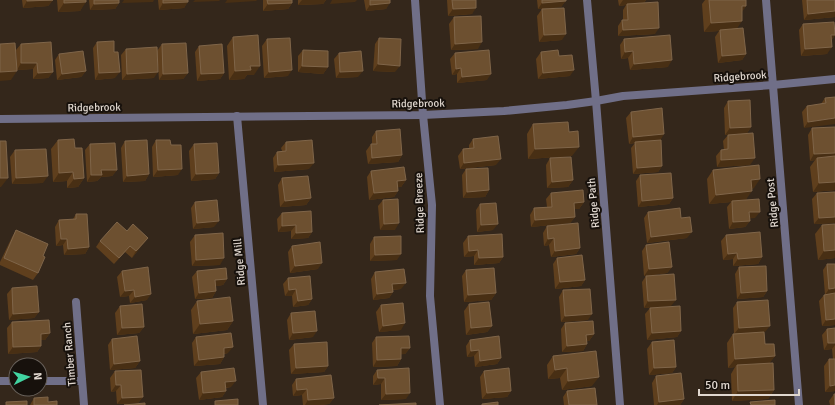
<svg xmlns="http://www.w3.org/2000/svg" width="835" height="405" font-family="Signika,sans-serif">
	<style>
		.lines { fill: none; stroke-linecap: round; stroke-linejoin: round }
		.minor { stroke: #706f88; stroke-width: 8 }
		.tertiary { stroke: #706f88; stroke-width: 8 }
		.wall { fill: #5f3f1d }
		.shaded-wall { fill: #482f14 }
		.building { fill: #6d5030; stroke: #7f6549 }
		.labels { text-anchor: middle; stroke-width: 4; stroke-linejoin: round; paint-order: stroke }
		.street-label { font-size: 11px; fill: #e0d7cf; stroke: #17110c }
	</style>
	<rect width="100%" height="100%" fill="#34271b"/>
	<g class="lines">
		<!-- minor -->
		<g class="minor">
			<polyline points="415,0 423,115 432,205 430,296 440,405"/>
			<polyline points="587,0 596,101"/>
			<polyline points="766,0 799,405"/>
			<polyline points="237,116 263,405"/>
			<polyline points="76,302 84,405"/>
			<polyline points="0,381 16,381"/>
			<polyline points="40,381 82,381"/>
		</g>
		<!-- tertiary -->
		<g class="tertiary">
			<polyline points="596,101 620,405"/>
			<polyline points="0,119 423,115 504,111 567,105 596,101 623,96 773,85 835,79"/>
		</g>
	</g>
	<!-- wall -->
	<g class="wall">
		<polygon points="22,0 53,0 48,6 23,8"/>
		<polygon points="57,0 86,0 80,11 58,12"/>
		<polygon points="89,0 119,0 119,3 115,9 90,10"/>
		<polygon points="158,0 188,0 184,8 159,10"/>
		<polygon points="263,0 292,0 292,3 288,9 263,11"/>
		<polygon points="298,0 326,0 323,4 298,5"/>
		<polygon points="364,0 390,0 386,9 366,11"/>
		<polygon points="447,0 476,0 472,14 448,16"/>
		<polygon points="537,0 566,0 561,7 538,9"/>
		<polygon points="618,0 646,0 644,3 655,34 618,36 618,26 622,20 623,20 623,10 626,5 619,6"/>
		<polygon points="705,0 746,0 746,6 742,11 737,28 746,54 742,60 718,63 715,37 719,31 704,32 702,4"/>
		<polygon points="802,0 835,0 835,17 804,20"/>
		<polygon points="542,9 562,40 539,42 537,16"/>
		<polygon points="454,17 478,49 451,50 449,24"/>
		<polygon points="803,24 835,30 835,35 831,41 827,54 801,56 799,30"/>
		<polygon points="233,37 254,75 247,75 244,79 229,80 227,46"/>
		<polygon points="379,38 395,72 373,71 375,44"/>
		<polygon points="267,39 288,76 264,78 262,46"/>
		<polygon points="624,39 668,67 630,70 628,58 621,59 620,45"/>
		<polygon points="97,42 114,52 115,78 95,80 93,48"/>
		<polygon points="21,44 53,72 48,78 33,79 33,69 17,70 16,50"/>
		<polygon points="162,44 188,73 183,79 159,80 157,51"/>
		<polygon points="199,46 224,73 220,79 197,81 195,52"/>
		<polygon points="126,49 154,78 122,80 121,55"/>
		<polygon points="303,50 328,67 323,74 298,72 298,56"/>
		<polygon points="541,52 559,56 570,76 538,79 536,59"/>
		<polygon points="339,53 358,77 336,78 334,59"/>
		<polygon points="455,53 487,80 457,83 457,74 452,75 450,59"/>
		<polygon points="59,54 86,71 81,77 57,80 55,60"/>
		<polygon points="835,97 804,128 802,112 807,106 821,104 825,98"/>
		<polygon points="728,101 751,127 747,133 725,135 724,108"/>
		<polygon points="631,112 660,140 662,166 658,172 633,174 631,148 635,143 629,144 626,118"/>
		<polygon points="533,124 569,132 572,156 528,159 527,134"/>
		<polygon points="812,128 835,153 835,190 813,192 810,167 815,160 810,161 808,135"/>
		<polygon points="376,131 402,155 398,162 368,164 366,151 371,144 372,144 372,137"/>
		<polygon points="728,135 750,165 717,167 716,156 721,150 724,150 723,141"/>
		<polygon points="473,139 496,165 460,169 458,156 463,149 469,148 469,145"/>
		<polygon points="58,140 75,148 84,178 78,187 67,188 67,181 53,182 51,149"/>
		<polygon points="156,140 171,145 178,175 153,177 152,147"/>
		<polygon points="125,141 149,174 145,181 123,182 121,148"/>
		<polygon points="286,142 309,169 274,172 273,158 277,152 282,151 281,148"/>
		<polygon points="90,144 117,170 112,176 101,177 97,181 87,182 85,150"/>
		<polygon points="194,144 219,173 215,179 191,181 189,151"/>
		<polygon points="15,150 43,183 12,184 10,157"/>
		<polygon points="550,158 573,180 568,187 547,188 546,165"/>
		<polygon points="466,169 489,190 485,197 463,198 462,175"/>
		<polygon points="713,170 754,188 751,189 746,199 755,218 750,218 750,221 745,227 729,229 727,207 731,202 709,204 707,179"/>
		<polygon points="371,171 406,180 401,187 398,187 398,191 394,197 369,200 367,177"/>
		<polygon points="640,175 673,198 669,204 638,207 636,181"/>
		<polygon points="282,178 311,198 306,205 280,207 278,185"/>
		<polygon points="551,193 584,202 579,209 574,209 575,217 570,223 531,227 530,215 534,208 547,207 546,199"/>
		<polygon points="817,193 835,223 814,224 812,199"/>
		<polygon points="383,200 395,230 380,230 378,206"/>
		<polygon points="195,202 214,227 193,229 191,208"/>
		<polygon points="480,204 493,230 477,232 476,210"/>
		<polygon points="648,212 681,218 687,238 647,243 644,218"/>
		<polygon points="282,213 312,232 308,238 291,239 291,231 278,232 277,219"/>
		<polygon points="76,214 89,247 85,254 64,255 63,245 56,246 55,227 59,220 73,219"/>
		<polygon points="822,225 835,258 818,260 815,234"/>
		<polygon points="547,226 580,248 576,254 551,257 549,245 544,246 543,233"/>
		<polygon points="16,230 43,256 38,273 33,280 0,265 0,262 12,237"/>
		<polygon points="127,231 148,238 143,244 132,258 125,252 114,264 96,247 100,241"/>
		<polygon points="195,235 220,265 192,266 190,242"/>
		<polygon points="726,235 762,257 758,264 733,266 733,259 723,260 721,241"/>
		<polygon points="468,236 503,257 499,263 474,265 474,256 464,257 463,243"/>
		<polygon points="374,237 397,260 370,261 370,244"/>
		<polygon points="646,245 672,267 667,273 644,276 642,251"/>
		<polygon points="292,246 318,269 290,273 288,252"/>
		<polygon points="557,258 585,280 581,286 555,289 553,264"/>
		<polygon points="827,264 835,264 835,325 822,326 819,301 824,295 825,295 823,270"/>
		<polygon points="739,267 767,291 763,297 737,299 735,274"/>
		<polygon points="466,270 496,293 491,300 464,302 462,276"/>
		<polygon points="122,271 147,300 130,303 129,296 120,297 117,277"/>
		<polygon points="197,271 227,279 223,285 216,286 216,291 212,298 195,299 192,277"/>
		<polygon points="375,272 401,289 393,290 393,292 389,298 373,300 371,279"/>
		<polygon points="646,276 671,306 644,308 642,282"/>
		<polygon points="288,278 312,299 308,305 293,307 292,296 285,296 283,284"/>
		<polygon points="12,288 39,312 34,318 9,320 7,294"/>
		<polygon points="563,290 588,320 561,322 559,297"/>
		<polygon points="197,301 233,321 227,330 193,334 191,310"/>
		<polygon points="737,302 765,332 764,332 765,344 775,356 769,363 774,390 768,399 732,401 731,374 735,367 728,368 727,343 733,334 734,334 733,308"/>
		<polygon points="469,304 492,326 487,332 466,335 464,311"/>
		<polygon points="381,305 401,330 379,332 376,312"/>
		<polygon points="120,306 144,327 139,333 117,335 115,313"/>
		<polygon points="650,308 681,331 677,337 647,340 645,314"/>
		<polygon points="291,313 313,337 289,340 287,320"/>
		<polygon points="12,322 50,333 45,340 41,340 41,346 37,352 8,354 7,328"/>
		<polygon points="565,323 594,334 589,341 587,341 587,344 583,351 562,352 561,329"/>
		<polygon points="835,328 835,391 825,392 824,366 829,359 833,359 832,349 824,350 822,335 827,329"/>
		<polygon points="196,337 228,353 224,354 224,357 220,364 194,366 192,343"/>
		<polygon points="376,337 410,348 405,354 401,354 401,359 397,366 373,367 372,343"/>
		<polygon points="112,339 140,361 135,368 110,370 108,345"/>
		<polygon points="470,340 501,358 497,364 475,367 474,356 467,357 466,346"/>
		<polygon points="652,342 676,367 672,373 649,375 647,349"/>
		<polygon points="294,344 328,366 324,372 291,374 289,350"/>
		<polygon points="553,356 592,386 562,390 560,378 548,379 547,365"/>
		<polygon points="377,370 406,399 381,400 381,384 373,385 373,376"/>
		<polygon points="115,371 143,397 138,403 117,404 116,391 111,392 110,378"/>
		<polygon points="484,371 511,391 507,397 482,399 480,377"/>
		<polygon points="201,372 231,387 226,388 226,391 222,397 199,400 196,378"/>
		<polygon points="656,376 684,399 680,405 654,405 652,383"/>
		<polygon points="296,379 334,398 329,404 320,405 303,405 302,395 293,396 292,385"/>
		<polygon points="567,391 597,405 564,405 563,397"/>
		<polygon points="834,394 835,405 830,405 829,401"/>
		<polygon points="34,398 48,402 57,405 30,405"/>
	</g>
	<!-- shaded-wall -->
	<g class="shaded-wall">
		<polygon points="53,0 48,6 23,8 27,1"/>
		<polygon points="124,0 154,0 153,2 122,3"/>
		<polygon points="195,0 220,0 219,1 193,2"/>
		<polygon points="227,0 257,0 256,1 225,3"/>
		<polygon points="302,0 326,0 323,4 298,5"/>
		<polygon points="332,0 357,0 355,2 330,4"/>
		<polygon points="623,0 646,0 643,4 627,4 626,5 619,6"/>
		<polygon points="566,1 561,7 538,9 542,3"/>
		<polygon points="86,2 80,11 58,12 64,3"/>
		<polygon points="188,2 184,8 159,10 163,3"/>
		<polygon points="119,3 115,9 90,10 94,4"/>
		<polygon points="292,3 288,9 263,11 268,4"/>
		<polygon points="390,3 386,9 366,11 370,5"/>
		<polygon points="742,6 746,6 740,15"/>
		<polygon points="476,8 472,14 448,16 453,9"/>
		<polygon points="835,11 835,17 804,20 808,14"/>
		<polygon points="742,21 736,30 720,30 719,31 704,32 711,23"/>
		<polygon points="659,28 655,34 618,36 623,30"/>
		<polygon points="566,34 562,40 539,42 544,35"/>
		<polygon points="831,35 835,35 831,41"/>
		<polygon points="482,42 478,49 451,50 455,44"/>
		<polygon points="832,47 827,54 801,56 805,49"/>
		<polygon points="633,51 628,58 621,59 625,52"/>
		<polygon points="746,54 742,60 718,63 722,56"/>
		<polygon points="672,60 668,67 630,70 634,64"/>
		<polygon points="21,63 37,63 33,69 17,70"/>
		<polygon points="378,64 400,66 395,72 373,71"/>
		<polygon points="250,66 260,66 254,75 247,75 244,79 229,80 235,71"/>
		<polygon points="302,66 328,67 323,74 298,72"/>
		<polygon points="461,68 457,74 452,75 456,69"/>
		<polygon points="292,70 288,76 264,78 269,72"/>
		<polygon points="574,70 570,76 538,79 543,73"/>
		<polygon points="17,71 11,80 0,81 0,72"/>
		<polygon points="86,71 81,77 57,80 62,74"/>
		<polygon points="363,71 358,77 336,78 340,72"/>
		<polygon points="53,72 48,78 33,79 38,73"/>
		<polygon points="120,72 115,78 95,80 99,73"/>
		<polygon points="158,72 154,78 122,80 127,74"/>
		<polygon points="188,73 183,79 159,80 163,74"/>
		<polygon points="224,73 220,79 197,81 201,74"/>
		<polygon points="491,74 487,80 457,83 462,77"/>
		<polygon points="835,118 835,124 804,128 808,122"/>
		<polygon points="751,127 747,133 725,135 730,128"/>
		<polygon points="664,134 660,141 635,142 635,143 629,144 633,137"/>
		<polygon points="579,147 572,156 528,159 535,149"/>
		<polygon points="835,153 835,157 817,158 815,160 810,161 814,154"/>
		<polygon points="402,155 398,162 368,164 372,158"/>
		<polygon points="755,158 750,165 717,167 721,160"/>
		<polygon points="501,159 496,165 460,169 464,163"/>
		<polygon points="314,163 309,169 274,172 278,165"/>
		<polygon points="662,166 658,172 633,174 637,168"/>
		<polygon points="182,169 178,175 153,177 158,170"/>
		<polygon points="101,170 117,170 112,176 101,177 97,181 87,182 91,175"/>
		<polygon points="73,172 67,181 53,182 59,173"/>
		<polygon points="219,173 215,179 191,181 196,174"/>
		<polygon points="149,174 145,181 123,182 127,176"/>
		<polygon points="48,176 43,183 12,184 16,178"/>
		<polygon points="0,178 8,178 1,187 0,187"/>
		<polygon points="84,178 78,187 67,188 74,179"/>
		<polygon points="760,179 754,188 744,189 751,180"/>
		<polygon points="406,180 401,187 393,188 397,181"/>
		<polygon points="573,180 568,187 547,188 552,182"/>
		<polygon points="835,182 835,190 813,192 819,183"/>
		<polygon points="489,190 485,197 463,198 467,192"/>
		<polygon points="398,191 394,197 369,200 374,193"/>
		<polygon points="752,191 745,201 732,201 731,202 709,204 716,195"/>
		<polygon points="311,198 306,205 280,207 285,201"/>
		<polygon points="673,198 669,204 638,207 642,201"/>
		<polygon points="584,202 579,209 569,209 574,203"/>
		<polygon points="749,212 760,212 755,218 745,219"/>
		<polygon points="575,217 570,223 531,227 535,220"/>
		<polygon points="835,217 835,223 814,224 819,218"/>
		<polygon points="219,221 214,227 193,229 197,223"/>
		<polygon points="750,221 745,227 729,229 733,222"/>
		<polygon points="399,223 395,230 380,230 384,224"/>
		<polygon points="498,224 493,230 477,232 481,225"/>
		<polygon points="296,225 291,231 278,232 282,226"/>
		<polygon points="312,232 308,238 291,239 296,233"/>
		<polygon points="692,232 687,238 647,243 651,237"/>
		<polygon points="148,238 143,244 132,258 136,251"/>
		<polygon points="554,238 549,245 544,246 548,239"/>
		<polygon points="61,239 67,239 63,245 56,246"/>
		<polygon points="89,247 85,254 64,255 68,249"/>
		<polygon points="580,248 576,254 551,257 555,251"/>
		<polygon points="478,250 474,256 464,257 469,251"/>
		<polygon points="835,250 835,258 818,260 824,251"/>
		<polygon points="737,253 733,259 723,260 728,254"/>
		<polygon points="401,254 397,260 370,261 375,255"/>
		<polygon points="503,257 499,263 474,265 479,258"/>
		<polygon points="762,257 758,264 733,266 738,259"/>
		<polygon points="224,258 220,265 192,266 196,260"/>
		<polygon points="322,263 318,269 290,273 295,266"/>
		<polygon points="672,267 667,273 644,276 649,269"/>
		<polygon points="227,279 223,285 211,287 215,280"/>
		<polygon points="585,280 581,286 555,289 560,282"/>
		<polygon points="406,283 401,289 388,290 392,284"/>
		<polygon points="835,288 835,295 825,295 829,289"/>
		<polygon points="296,289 292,296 285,296 289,290"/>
		<polygon points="134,290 129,296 120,297 125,291"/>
		<polygon points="216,291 212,298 195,299 199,293"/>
		<polygon points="767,291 763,297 737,299 741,293"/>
		<polygon points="393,292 389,298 373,300 377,294"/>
		<polygon points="496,293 491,300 464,302 468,295"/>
		<polygon points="151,294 147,300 130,303 135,297"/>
		<polygon points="312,299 308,305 293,307 298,301"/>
		<polygon points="676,300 671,306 644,308 648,301"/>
		<polygon points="39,312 34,318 9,320 13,314"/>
		<polygon points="592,314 588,320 561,322 565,316"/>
		<polygon points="835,319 835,325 822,326 826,320"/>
		<polygon points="233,321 227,330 193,334 200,324"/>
		<polygon points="405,323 401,330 379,332 383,326"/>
		<polygon points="492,326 487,332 466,335 471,328"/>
		<polygon points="770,326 765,332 734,334 739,328"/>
		<polygon points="144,327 139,333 117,335 122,328"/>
		<polygon points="317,331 313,337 289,340 293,333"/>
		<polygon points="681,331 677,337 647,340 652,333"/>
		<polygon points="50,333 45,340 36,340 41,334"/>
		<polygon points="594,334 589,341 582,341 586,335"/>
		<polygon points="828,343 835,343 835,345 832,349 824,350"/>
		<polygon points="587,344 583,351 562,352 567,346"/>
		<polygon points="41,346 37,352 8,354 13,347"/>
		<polygon points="233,347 228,353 219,354 224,348"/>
		<polygon points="401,348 410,348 405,354 396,355"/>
		<polygon points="479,350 474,356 467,357 471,351"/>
		<polygon points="775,356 768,365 737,365 735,367 728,368 735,359"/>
		<polygon points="224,357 220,364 194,366 199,360"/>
		<polygon points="501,358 497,364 475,367 480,361"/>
		<polygon points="401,359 397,366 373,367 377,360"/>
		<polygon points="140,361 135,368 110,370 114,364"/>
		<polygon points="328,366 324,372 291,374 296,368"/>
		<polygon points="676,367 672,373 649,375 654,368"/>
		<polygon points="567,368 560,378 548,379 555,370"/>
		<polygon points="599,377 592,386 562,390 568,381"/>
		<polygon points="378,378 385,378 381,384 373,385"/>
		<polygon points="236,381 231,387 221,388 225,382"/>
		<polygon points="116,385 121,385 116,391 111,392"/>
		<polygon points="835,385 835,391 825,392 830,386"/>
		<polygon points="307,389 302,395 293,396 297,390"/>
		<polygon points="774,390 768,399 732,401 738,391"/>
		<polygon points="226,391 222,397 199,400 203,393"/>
		<polygon points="511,391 507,397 482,399 487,393"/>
		<polygon points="410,393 406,399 381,400 386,394"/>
		<polygon points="143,397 138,403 117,404 122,398"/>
		<polygon points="334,398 329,404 320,405 305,405 308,400"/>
		<polygon points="684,399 680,405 657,405 659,402"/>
	</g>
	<!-- building -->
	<g class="building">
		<polygon points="27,0 53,0 27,1"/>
		<polygon points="64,0 86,0 86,2 64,3"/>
		<polygon points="94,0 119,0 119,3 94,4"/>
		<polygon points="163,0 188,0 188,2 163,3"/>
		<polygon points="267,0 292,0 292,3 268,4"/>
		<polygon points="370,0 390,0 390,3 370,5"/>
		<polygon points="452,0 476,0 476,8 453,9"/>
		<polygon points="542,0 566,0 566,1 542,3"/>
		<polygon points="709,0 746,0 746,6 742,6 742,21 711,23"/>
		<polygon points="807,0 835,0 835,11 808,14"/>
		<polygon points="658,2 659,28 623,30 622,20 628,20 627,4"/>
		<polygon points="564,8 566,34 544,35 542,9"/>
		<polygon points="481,16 482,42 455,44 454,17"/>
		<polygon points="834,22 835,35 831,35 832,47 805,49 803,24"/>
		<polygon points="743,28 746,54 722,56 720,30"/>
		<polygon points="258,35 260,66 250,66 251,70 235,71 233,37"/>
		<polygon points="670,35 672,60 634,64 633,51 625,52 624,39"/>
		<polygon points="290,38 292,70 269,72 267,39"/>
		<polygon points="379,38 401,39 400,66 378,64"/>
		<polygon points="114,41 114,52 118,52 120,72 99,73 97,42"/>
		<polygon points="51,42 53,72 38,73 37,63 21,63 21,44"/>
		<polygon points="15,43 17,71 0,72 0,44"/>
		<polygon points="186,43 188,73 163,74 162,44"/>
		<polygon points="222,44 224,73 201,74 199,46"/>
		<polygon points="157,47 158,72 127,74 126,49"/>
		<polygon points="303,50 328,51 328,67 302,66"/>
		<polygon points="489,50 491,74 462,77 461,68 456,69 455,53"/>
		<polygon points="558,50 559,56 572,55 574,70 543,73 541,52"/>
		<polygon points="83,51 86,71 62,74 59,54"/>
		<polygon points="361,51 363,71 340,72 339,53"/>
		<polygon points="835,97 835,118 808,122 807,106 826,103 825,98"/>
		<polygon points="750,100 751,127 730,128 728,101"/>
		<polygon points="662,108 664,134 633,137 631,112"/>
		<polygon points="568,122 569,132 578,131 579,147 535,149 533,124"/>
		<polygon points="835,127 835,153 814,154 812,128"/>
		<polygon points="400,129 402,155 372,158 371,144 377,144 376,131"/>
		<polygon points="753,133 755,158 721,160 721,150 728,149 728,135"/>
		<polygon points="498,136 501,159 464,163 463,149 474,148 473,139"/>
		<polygon points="74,139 75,148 82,148 84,178 74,179 73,172 59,173 58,140"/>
		<polygon points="147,140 149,174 127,176 125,141"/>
		<polygon points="156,140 170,140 171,145 181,145 182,169 158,170"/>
		<polygon points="312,140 314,163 278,165 277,152 286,151 286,142"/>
		<polygon points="661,140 662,166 637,168 635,142"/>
		<polygon points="0,141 6,141 8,178 0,178"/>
		<polygon points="115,143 117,170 101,170 102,175 91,175 90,144"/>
		<polygon points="217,143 219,173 196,174 194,144"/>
		<polygon points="46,149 48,176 16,178 15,150"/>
		<polygon points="835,156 835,182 819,183 817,158"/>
		<polygon points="571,157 573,180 552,182 550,158"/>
		<polygon points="759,165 760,179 751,180 752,191 716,195 713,170"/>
		<polygon points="404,167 406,180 397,181 398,191 374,193 371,171"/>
		<polygon points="488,168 489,190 467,192 466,169"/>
		<polygon points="671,173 673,198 642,201 640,175"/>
		<polygon points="308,176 311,198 285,201 282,178"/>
		<polygon points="583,190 584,202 574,203 575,217 535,220 534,208 552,207 551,193"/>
		<polygon points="835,192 835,217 819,218 817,193"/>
		<polygon points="398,199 399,223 384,224 383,200"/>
		<polygon points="759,199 760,212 749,212 750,221 733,222 732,201"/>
		<polygon points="217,200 219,221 197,223 195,202"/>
		<polygon points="496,203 498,224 481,225 480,204"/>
		<polygon points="680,208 681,218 690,217 692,232 651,237 648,212"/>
		<polygon points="311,211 312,232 296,233 296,225 282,226 282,213"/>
		<polygon points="76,214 87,214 89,247 68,249 67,239 61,239 59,220 76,219"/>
		<polygon points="117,222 127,231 133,224 148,238 136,251 130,246 119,258 100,241"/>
		<polygon points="578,223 580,248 555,251 554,238 548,239 547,226"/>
		<polygon points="835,224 835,250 824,251 822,225"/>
		<polygon points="16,230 48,244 43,256 45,257 38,273 4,258"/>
		<polygon points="760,232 762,257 738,259 737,253 728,254 726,235"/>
		<polygon points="223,233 224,258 196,260 195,235"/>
		<polygon points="502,234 503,257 479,258 478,250 469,251 468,236"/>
		<polygon points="401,236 401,254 375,255 374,237"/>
		<polygon points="320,242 322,263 295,266 292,246"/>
		<polygon points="669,242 672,267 649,269 646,245"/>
		<polygon points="582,255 585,280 560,282 557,258"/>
		<polygon points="827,264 835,264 835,288 829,289"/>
		<polygon points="766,266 767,291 741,293 739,267"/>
		<polygon points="148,267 151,294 135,297 134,290 125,291 122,271"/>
		<polygon points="226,268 227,279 215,280 216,291 199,293 197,271"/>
		<polygon points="494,268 496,293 468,295 466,270"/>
		<polygon points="404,269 406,283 392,284 393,292 377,294 375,272"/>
		<polygon points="674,274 676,300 648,301 646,276"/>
		<polygon points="310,276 312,299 298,301 296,289 289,290 288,278"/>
		<polygon points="37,286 39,312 13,314 12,288"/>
		<polygon points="590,289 592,314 565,316 563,290"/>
		<polygon points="835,293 835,319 826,320 824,295"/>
		<polygon points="230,297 233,321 200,324 197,301"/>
		<polygon points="768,300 770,326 739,328 737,302"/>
		<polygon points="489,302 492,326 471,328 469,304"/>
		<polygon points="403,303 405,323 383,326 381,305"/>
		<polygon points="142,304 144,327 122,328 120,306"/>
		<polygon points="680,306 681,331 652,333 650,308"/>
		<polygon points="315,311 317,331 293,333 291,313"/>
		<polygon points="49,320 50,333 41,334 41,346 13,347 12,322"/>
		<polygon points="593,321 594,334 586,335 587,344 567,346 565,323"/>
		<polygon points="835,328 835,343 828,343 827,329"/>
		<polygon points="764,332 765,344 774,344 775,356 735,359 733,334"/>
		<polygon points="231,333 233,347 224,348 224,357 199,360 196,337"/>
		<polygon points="137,336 140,361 114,364 112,339"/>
		<polygon points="409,336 410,348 401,348 401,359 377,360 376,337"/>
		<polygon points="499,336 501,358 480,361 479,350 471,351 470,340"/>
		<polygon points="674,340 676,367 654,368 652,342"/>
		<polygon points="327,342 328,366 296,368 294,344"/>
		<polygon points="596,351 599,377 568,381 567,368 555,370 553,356"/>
		<polygon points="829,359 835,359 835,385 830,386"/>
		<polygon points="773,363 774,390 738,391 737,365"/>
		<polygon points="234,368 236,381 225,382 226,391 203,393 201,372"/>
		<polygon points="409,368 410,393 386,394 385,378 378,378 377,370"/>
		<polygon points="509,368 511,391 487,393 484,371"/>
		<polygon points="141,370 143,397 122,398 121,385 116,385 115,371"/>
		<polygon points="681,373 684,399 659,402 656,376"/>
		<polygon points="331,375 334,398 308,400 307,389 297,390 296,379"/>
		<polygon points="595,388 597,405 569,405 567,391"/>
		<polygon points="834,394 835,394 835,405"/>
		<polygon points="48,397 48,402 57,401 57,405 34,405 34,398"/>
		<polygon points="238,399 238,405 215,405 215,401"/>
		<polygon points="775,400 775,405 751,405 750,402"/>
		<polygon points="27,401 27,405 6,405 6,402"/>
		<polygon points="498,402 498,405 482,405 482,404"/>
		<polygon points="145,403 145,405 124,405"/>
		<polygon points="416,403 416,405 379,405"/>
	</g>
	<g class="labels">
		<!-- street labels -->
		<g class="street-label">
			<text transform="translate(740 76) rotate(-4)" y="4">Ridgebrook</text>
			<text transform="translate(418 103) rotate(-1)" y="4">Ridgebrook</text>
			<text transform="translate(94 107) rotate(-1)" y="4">Ridgebrook</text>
			<text transform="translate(419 203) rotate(-92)" y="4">Ridge Breeze</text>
			<text transform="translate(593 203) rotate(-95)" y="4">Ridge Path</text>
			<text transform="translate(772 203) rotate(-95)" y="4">Ridge Post</text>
			<text transform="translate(239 262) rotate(-95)" y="4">Ridge Mill</text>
			<text transform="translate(69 354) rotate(-95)" y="4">Timber Ranch</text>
		</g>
	</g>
	<!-- north arrow -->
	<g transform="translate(28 377) rotate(85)"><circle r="19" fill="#17110c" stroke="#67605a"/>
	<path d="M0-3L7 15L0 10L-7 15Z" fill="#41d4a1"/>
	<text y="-6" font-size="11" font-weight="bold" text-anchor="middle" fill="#e0d7cf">N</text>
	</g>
	<!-- scale -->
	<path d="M699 389v6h100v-6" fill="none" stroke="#e0d7cf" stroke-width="2"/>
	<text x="705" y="389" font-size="12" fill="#e0d7cf" stroke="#17110c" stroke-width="3" paint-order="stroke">50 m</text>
</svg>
